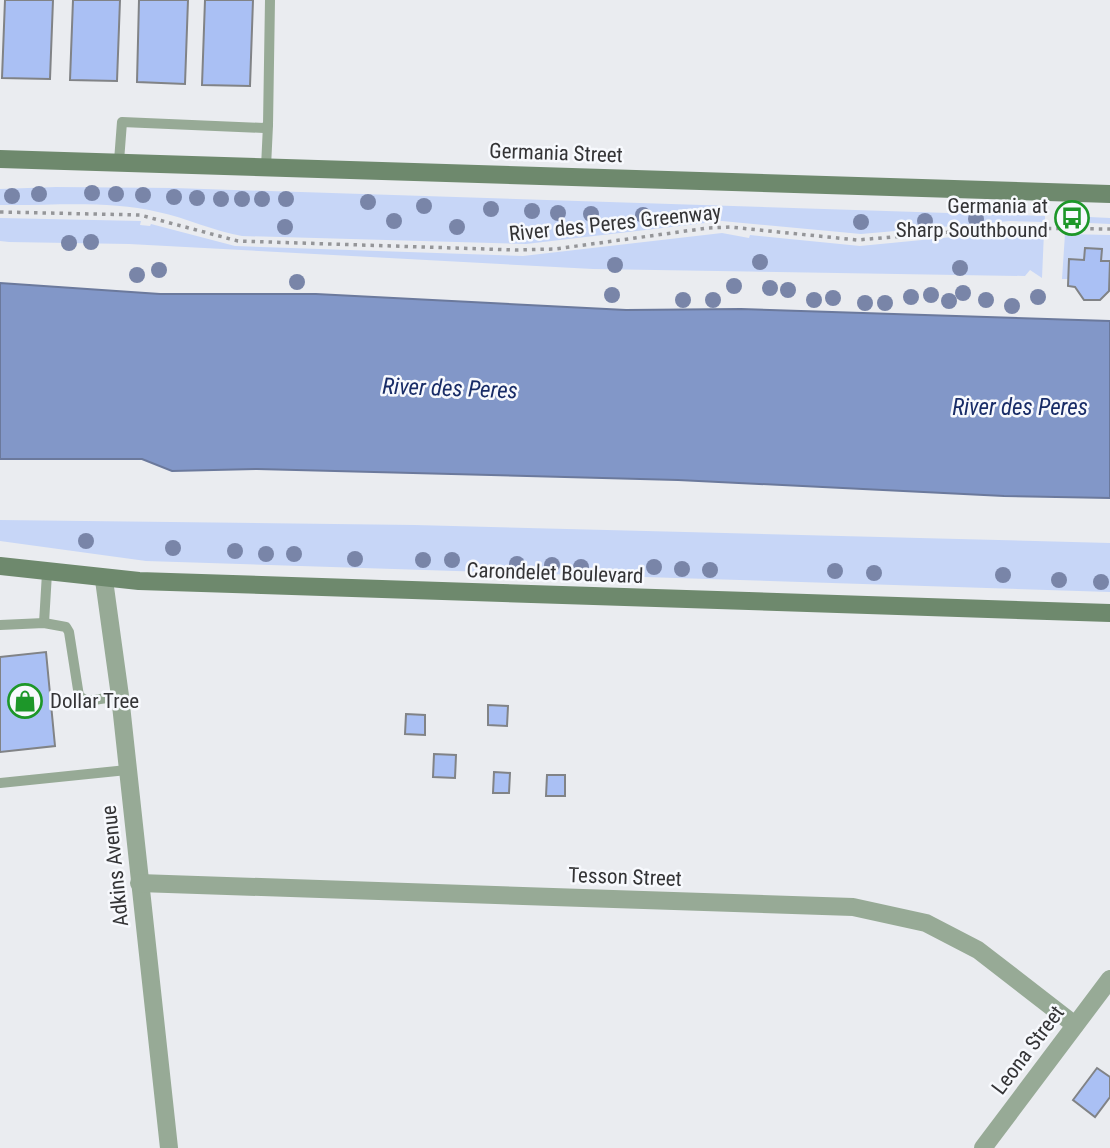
<svg xmlns="http://www.w3.org/2000/svg" width="1110" height="1148" font-family="'Roboto Condensed',sans-serif">
	<style>
		.green { fill: #c7d6f7 }
		.water { fill: #8297c8; stroke: #6b799c; stroke-width: 2 }
		.building { fill: #aac0f4; stroke: #818386; stroke-width: 2 }
		.lines { fill: none; stroke-linecap: round; stroke-linejoin: round }
		.path { stroke: #959699; stroke-width: 3.5; stroke-dasharray: 3.5 5; stroke-linecap: butt }
		.lane { stroke: #97aa96; stroke-width: 10 }
		.street { stroke: #97aa96; stroke-width: 18 }
		.secondary { stroke: #6e896d; stroke-width: 18 }
		.tree { fill: #7985a8 }
		.labels { text-anchor: middle; stroke-width: 5; stroke-linejoin: round; paint-order: stroke }
		.street-label { font-size: 21px; fill: #343436; stroke: #f7f9fd }
		.poi-label { font-size: 21px; fill: #343436; stroke: #f7f9fd; text-anchor: end }
		.water-label { font-size: 23px; font-style: italic; fill: #182c67; stroke: #f7f9fd }
	</style>
	<rect width="100%" height="100%" fill="#eaecf0"/>
	<!-- green -->
	<g class="green">
		<path d="M 56,187 L 174,188 L 1045,216 L 1045,222 L 1010,221 L 861,234 L 722,221 L 526,244 L 242,236 C 213,231 187,218 158,212 C 107,200 52,206 0,205 L 0,189 Z"/>
		<polygon points="1069,216 1110,218 1110,224 1069,222"/>
		<polygon points="0,218 141,221 140,225 150,226 151,224 235,246 523,256 722,233 749,238 750,235 860,246 994,233 1044,232 1042,278 1030,270 1025,276 593,269 129,244 9,242 0,241"/>
		<polygon points="1065,234 1110,235 1110,261 1101,261 1101,249 1085,248 1084,260 1069,259 1069,279 1062,279"/>
		<polygon points="0,520 415,525 1110,543 1110,592 146,561 0,541"/>
	</g>
	<!-- water -->
	<polygon class="water" points="0,283 160,294 316,294 626,310 741,309 1110,321 1110,498 1004,496 678,480 257,469 172,471 142,459 0,459"/>
	<!-- building -->
	<g class="building">
		<polygon points="5,0 53,0 50,79 2,78"/>
		<polygon points="73,0 120,0 117,81 70,80"/>
		<polygon points="139,0 188,0 185,84 137,82"/>
		<polygon points="205,0 253,0 250,86 202,85"/>
		<polygon points="1085,248 1102,249 1101,261 1110,261 1109,291 1100,300 1084,300 1075,287 1068,286 1069,259 1084,260"/>
		<polygon points="46,652 55,746 0,752 0,657"/>
		<polygon points="488,705 508,706 507,726 488,725"/>
		<polygon points="406,714 425,715 425,735 405,734"/>
		<polygon points="434,754 456,755 455,778 433,777"/>
		<polygon points="494,772 510,773 509,793 493,793"/>
		<polygon points="547,775 565,775 565,796 546,796"/>
		<polygon points="1097,1068 1110,1077 1110,1097 1095,1117 1073,1100"/>
	</g>
	<g class="lines">
		<!-- path -->
		<polyline class="path" points="0,212 140,215 238,241 516,250 555,249 708,228 730,227 857,240 997,228 1110,229"/>
		<!-- lane -->
		<g class="lane">
			<polyline points="119,161 122,122 264,128 268,125 270,0"/>
			<polyline points="266,167 268,125"/>
			<polyline points="44,623 47,573"/>
			<polyline points="0,625 44,623 66,627 69,632 79,696 87,701 120,696"/>
			<polyline points="0,783 127,770"/>
		</g>
		<!-- street -->
		<g class="street">
			<polyline points="104,580 120,696 169,1148"/>
			<polyline points="139,883 853,907 926,923 978,950 1075,1025"/>
			<polyline points="983,1148 1110,979"/>
		</g>
		<!-- secondary -->
		<g class="secondary">
			<polyline points="0,159 1110,194"/>
			<polyline points="0,566 139,581 1110,613"/>
		</g>
	</g>
	<!-- trees -->
	<g class="tree">
		<circle cx="92" cy="193" r="8"/>
		<circle cx="39" cy="194" r="8"/>
		<circle cx="116" cy="194" r="8"/>
		<circle cx="143" cy="195" r="8"/>
		<circle cx="12" cy="196" r="8"/>
		<circle cx="174" cy="197" r="8"/>
		<circle cx="197" cy="198" r="8"/>
		<circle cx="221" cy="199" r="8"/>
		<circle cx="242" cy="199" r="8"/>
		<circle cx="262" cy="199" r="8"/>
		<circle cx="286" cy="199" r="8"/>
		<circle cx="368" cy="202" r="8"/>
		<circle cx="424" cy="206" r="8"/>
		<circle cx="491" cy="209" r="8"/>
		<circle cx="532" cy="211" r="8"/>
		<circle cx="558" cy="213" r="8"/>
		<circle cx="591" cy="214" r="8"/>
		<circle cx="643" cy="215" r="8"/>
		<circle cx="976" cy="219" r="8"/>
		<circle cx="394" cy="221" r="8"/>
		<circle cx="925" cy="221" r="8"/>
		<circle cx="861" cy="222" r="8"/>
		<circle cx="285" cy="227" r="8"/>
		<circle cx="457" cy="227" r="8"/>
		<circle cx="91" cy="242" r="8"/>
		<circle cx="69" cy="243" r="8"/>
		<circle cx="760" cy="262" r="8"/>
		<circle cx="615" cy="265" r="8"/>
		<circle cx="960" cy="268" r="8"/>
		<circle cx="159" cy="270" r="8"/>
		<circle cx="137" cy="275" r="8"/>
		<circle cx="297" cy="282" r="8"/>
		<circle cx="734" cy="286" r="8"/>
		<circle cx="770" cy="288" r="8"/>
		<circle cx="788" cy="290" r="8"/>
		<circle cx="963" cy="293" r="8"/>
		<circle cx="612" cy="295" r="8"/>
		<circle cx="931" cy="295" r="8"/>
		<circle cx="911" cy="297" r="8"/>
		<circle cx="1038" cy="297" r="8"/>
		<circle cx="833" cy="298" r="8"/>
		<circle cx="683" cy="300" r="8"/>
		<circle cx="713" cy="300" r="8"/>
		<circle cx="814" cy="300" r="8"/>
		<circle cx="986" cy="300" r="8"/>
		<circle cx="949" cy="301" r="8"/>
		<circle cx="865" cy="303" r="8"/>
		<circle cx="885" cy="303" r="8"/>
		<circle cx="1012" cy="306" r="8"/>
		<circle cx="86" cy="541" r="8"/>
		<circle cx="173" cy="548" r="8"/>
		<circle cx="235" cy="551" r="8"/>
		<circle cx="266" cy="554" r="8"/>
		<circle cx="294" cy="554" r="8"/>
		<circle cx="355" cy="559" r="8"/>
		<circle cx="423" cy="560" r="8"/>
		<circle cx="452" cy="560" r="8"/>
		<circle cx="517" cy="564" r="8"/>
		<circle cx="552" cy="565" r="8"/>
		<circle cx="581" cy="567" r="8"/>
		<circle cx="654" cy="567" r="8"/>
		<circle cx="682" cy="569" r="8"/>
		<circle cx="710" cy="570" r="8"/>
		<circle cx="835" cy="571" r="8"/>
		<circle cx="874" cy="573" r="8"/>
		<circle cx="1003" cy="575" r="8"/>
		<circle cx="1059" cy="580" r="8"/>
		<circle cx="1101" cy="582" r="8"/>
	</g>
	<!-- icons -->
	<defs>
		<g id="bus-ring" transform="scale(1.75)"><circle r="9.5" fill="#f7f9fd" stroke="#1d9729" stroke-width="1.5"/><path d="M-5-6H5V4H4V6H2V4H-2V6H-4V4H-5ZM-3.5-4V0h7V-4ZM-3.5 1.2v1.5H-2V1.2ZM2 1.2v1.5H3.5V1.2Z" fill="#1d9729"/></g>
		<g id="shop-ring" transform="scale(1.75)"><circle r="9.5" fill="#f7f9fd" stroke="#1d9729" stroke-width="1.5"/><path d="M-5-2.5h2.3a2.7 3.5 0 0 1 5.4 0H5L5.5 6h-11ZM-1.5-2.5h3a1.5 2.3 0 0 0-3 0Z" fill="#1d9729"/></g>
	</defs>
	<g fill-rule="evenodd">
		<use href="#bus-ring" x="1072" y="218"/>
		<use href="#shop-ring" x="25" y="701"/>
	</g>
	<g class="labels">
		<!-- street labels -->
		<g class="street-label">
			<text transform="translate(556 153) rotate(2)" y="7">Germania Street</text>
			<text transform="translate(615 223) rotate(-6)" y="7">River des Peres Greenway</text>
			<text transform="translate(555 573) rotate(2)" y="7">Carondelet Boulevard</text>
			<text transform="translate(115 866) rotate(-96)" y="7">Adkins Avenue</text>
			<text transform="translate(625 877) rotate(2)" y="7">Tesson Street</text>
			<text transform="translate(1028 1050) rotate(-53)" y="7">Leona Street</text>
		</g>
		<!-- poi labels -->
		<g class="poi-label">
			<text x="1048" y="213">Germania at<tspan x="1048" dy="24">Sharp Southbound</tspan></text>
			<text x="50" y="708" text-anchor="start">Dollar Tree</text>
		</g>
		<!-- water labels -->
		<g class="water-label">
			<text transform="translate(450 388) rotate(2)" y="8">River des Peres</text>
			<text x="1020" y="415">River des Peres</text>
		</g>
	</g>
</svg>
